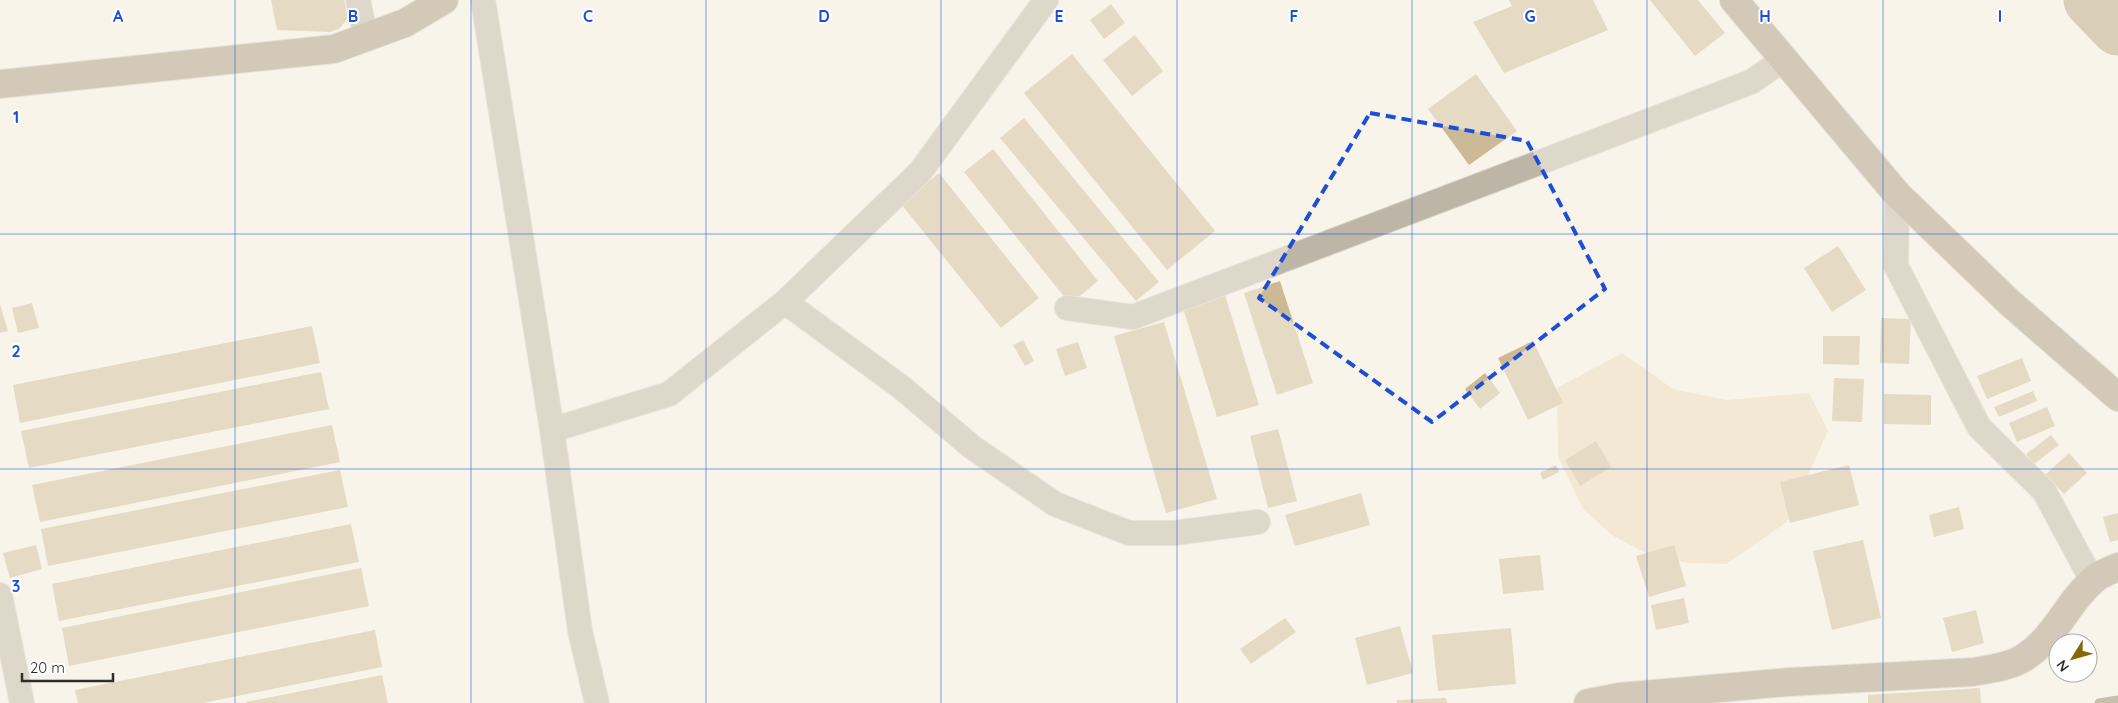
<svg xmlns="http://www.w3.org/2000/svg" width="2118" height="703" font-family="Quicksand,sans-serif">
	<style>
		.green { fill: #eadabb }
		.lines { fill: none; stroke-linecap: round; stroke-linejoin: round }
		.stream { stroke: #8b7e63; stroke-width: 9 }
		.river { stroke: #b2a07c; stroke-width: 55 }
		.building { fill: #ccba96 }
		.street-casing { stroke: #d5d0c7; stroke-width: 26 }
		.secondary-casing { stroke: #d5d0c7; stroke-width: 30 }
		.street { stroke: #bdb5a5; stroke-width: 24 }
		.secondary { stroke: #a2967f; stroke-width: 28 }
		.marked { fill: none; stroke: #1d4ed8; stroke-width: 4; stroke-dasharray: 10 6; stroke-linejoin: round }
		.grid { fill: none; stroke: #1d4ed8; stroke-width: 1; stroke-opacity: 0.55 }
		.grid-label { font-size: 16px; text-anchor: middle; font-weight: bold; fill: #1d4ed8; stroke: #fff; stroke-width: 4; stroke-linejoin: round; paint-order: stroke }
	</style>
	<rect width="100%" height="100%" fill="#f9f4ea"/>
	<!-- green -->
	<polygon class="green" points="1622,353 1673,389 1727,400 1809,393 1828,431 1787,522 1726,564 1689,563 1650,555 1613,536 1583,509 1558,457 1557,388"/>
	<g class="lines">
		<!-- stream -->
		<polyline class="stream" points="2099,703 2118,700"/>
		<!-- river -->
		<polyline class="river" points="2091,0 2118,28"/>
	</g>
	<!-- building -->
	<g class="building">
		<polygon points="271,0 344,0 348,18 339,29 330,32 277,30"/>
		<polygon points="1509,0 1593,0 1608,30 1504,73 1473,22 1512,6"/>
		<polygon points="1650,0 1698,0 1725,33 1695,56"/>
		<polygon points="1111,4 1125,23 1104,39 1090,20"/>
		<polygon points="1135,35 1163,71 1132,96 1103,60"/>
		<polygon points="1072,54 1215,231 1167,270 1024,93"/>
		<polygon points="1476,74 1517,131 1469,165 1428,109"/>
		<polygon points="1024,118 1159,282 1136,301 1000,138"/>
		<polygon points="993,149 1098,281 1070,304 964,172"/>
		<polygon points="939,173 1039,298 1001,328 901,204"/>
		<polygon points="1838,246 1866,290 1832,312 1804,268"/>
		<polygon points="1280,281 1313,383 1277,395 1244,293"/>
		<polygon points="1225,295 1259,405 1217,417 1183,308"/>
		<polygon points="32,303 39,328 18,333 12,308"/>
		<polygon points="0,304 8,331 0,333"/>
		<polygon points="1881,318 1911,319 1909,364 1880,363"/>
		<polygon points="1164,322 1217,499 1166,513 1114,336"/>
		<polygon points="312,326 320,363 20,423 13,385"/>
		<polygon points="1823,336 1860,336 1859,365 1823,364"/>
		<polygon points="1023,340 1034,361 1025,366 1013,345"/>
		<polygon points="1533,341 1563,403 1528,420 1498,358"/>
		<polygon points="1078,342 1087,368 1065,376 1056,349"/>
		<polygon points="2022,358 2031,381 1987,399 1977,376"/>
		<polygon points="321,372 329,409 29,468 21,431"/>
		<polygon points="1485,373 1500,393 1480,409 1465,389"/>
		<polygon points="1834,378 1864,379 1862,422 1832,421"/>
		<polygon points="2033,391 2037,401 1999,417 1994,407"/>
		<polygon points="1884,394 1931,395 1931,425 1884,424"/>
		<polygon points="2047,407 2055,426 2017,442 2009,423"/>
		<polygon points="332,425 340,462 40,522 32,485"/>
		<polygon points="1278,429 1297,501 1268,508 1250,436"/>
		<polygon points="2051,435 2059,445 2034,464 2026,454"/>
		<polygon points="1596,441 1611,467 1580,486 1565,460"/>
		<polygon points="2069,453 2087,473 2064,494 2045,475"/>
		<polygon points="1556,465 1559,472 1543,480 1540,473"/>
		<polygon points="1849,465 1859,505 1790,523 1780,482"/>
		<polygon points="340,470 348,507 48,566 41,529"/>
		<polygon points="1361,493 1370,525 1295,546 1285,515"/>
		<polygon points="1959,507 1964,529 1934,537 1929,515"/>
		<polygon points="2118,513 2118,540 2110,542 2103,517"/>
		<polygon points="351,524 359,562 59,621 52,584"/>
		<polygon points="1863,540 1881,618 1832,630 1813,551"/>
		<polygon points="36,545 42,569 10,578 3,553"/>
		<polygon points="1674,545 1686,586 1649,597 1636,556"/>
		<polygon points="1540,555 1544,590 1503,594 1499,559"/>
		<polygon points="361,568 369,606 69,666 62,628"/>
		<polygon points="1684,598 1689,623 1656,630 1651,605"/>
		<polygon points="1976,610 1984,643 1952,652 1943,618"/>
		<polygon points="1285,618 1296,632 1251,664 1240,649"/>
		<polygon points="1400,626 1413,673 1367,685 1355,638"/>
		<polygon points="1511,628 1516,684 1438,691 1432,635"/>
		<polygon points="375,630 382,667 203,703 78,703 75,690"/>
		<polygon points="382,675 388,703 246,703 246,702"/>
		<polygon points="1980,688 1981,703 1868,703 1868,695"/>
		<polygon points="1446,698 1447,703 1397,703 1397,700"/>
	</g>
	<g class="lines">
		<!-- street casing -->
		<g class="street-casing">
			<g id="street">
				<polyline points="358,0 366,37"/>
				<polyline points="483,0 552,430 580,631 597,703"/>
				<polyline points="1897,194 1896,266 1979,427 2044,491 2093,582"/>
				<polyline points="785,302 901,387 972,447 1055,504 1129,533 1174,533 1258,522"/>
				<polyline points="1067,308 1133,317 1751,82 1783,60"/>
				<polyline points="552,430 669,394 785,302 920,172 1046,0"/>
				<polyline points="0,595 22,703"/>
			</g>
		</g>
		<!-- secondary casing -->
		<g class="secondary-casing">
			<g id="secondary">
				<polyline points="1734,0 1897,194 2010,303 2118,397"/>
				<polyline points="0,84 334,49 405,23 444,0"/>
				<path d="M 1588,703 L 1619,697 L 1789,682 L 1973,672 C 1989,669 2010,667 2025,657 C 2056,637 2068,600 2097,577 C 2103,573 2111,570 2118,567"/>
			</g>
		</g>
		<!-- street -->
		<use href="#street" class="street"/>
		<!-- secondary -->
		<use href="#secondary" class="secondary"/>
	</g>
	<!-- marked area -->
	<path d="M0 0H2118V703H0ZM 1370,113 L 1527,141 L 1605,289 L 1432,422 L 1259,298 Z" fill="#f9f4ea" fill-opacity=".55" fill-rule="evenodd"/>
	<path class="marked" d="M 1370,113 L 1527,141 L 1605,289 L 1432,422 L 1259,298 Z"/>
	<!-- grid -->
	<path class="grid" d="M 235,0 L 235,703M 471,0 L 471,703M 706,0 L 706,703M 941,0 L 941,703M 1177,0 L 1177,703M 1412,0 L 1412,703M 1647,0 L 1647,703M 1883,0 L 1883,703M 0,234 L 2118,234M 0,469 L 2118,469"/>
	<g class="grid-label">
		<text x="118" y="22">A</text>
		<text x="353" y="22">B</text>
		<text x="588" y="22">C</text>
		<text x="824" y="22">D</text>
		<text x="1059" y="22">E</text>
		<text x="1294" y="22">F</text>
		<text x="1530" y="22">G</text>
		<text x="1765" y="22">H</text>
		<text x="2000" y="22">I</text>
		<text x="16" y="123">1</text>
		<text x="16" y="357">2</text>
		<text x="16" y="592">3</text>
	</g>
	<!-- north arrow -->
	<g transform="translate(2073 658) rotate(233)"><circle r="24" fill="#ffffff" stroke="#acaba9"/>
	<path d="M0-4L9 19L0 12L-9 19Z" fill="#8a6605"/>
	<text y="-8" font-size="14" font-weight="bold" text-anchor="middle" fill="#2f2d29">N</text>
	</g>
	<!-- scale -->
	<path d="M22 673v8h91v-8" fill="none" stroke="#2f2d29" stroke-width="2.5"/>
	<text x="30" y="673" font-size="15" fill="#2f2d29" stroke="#ffffff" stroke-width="4" paint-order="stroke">20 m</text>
</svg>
